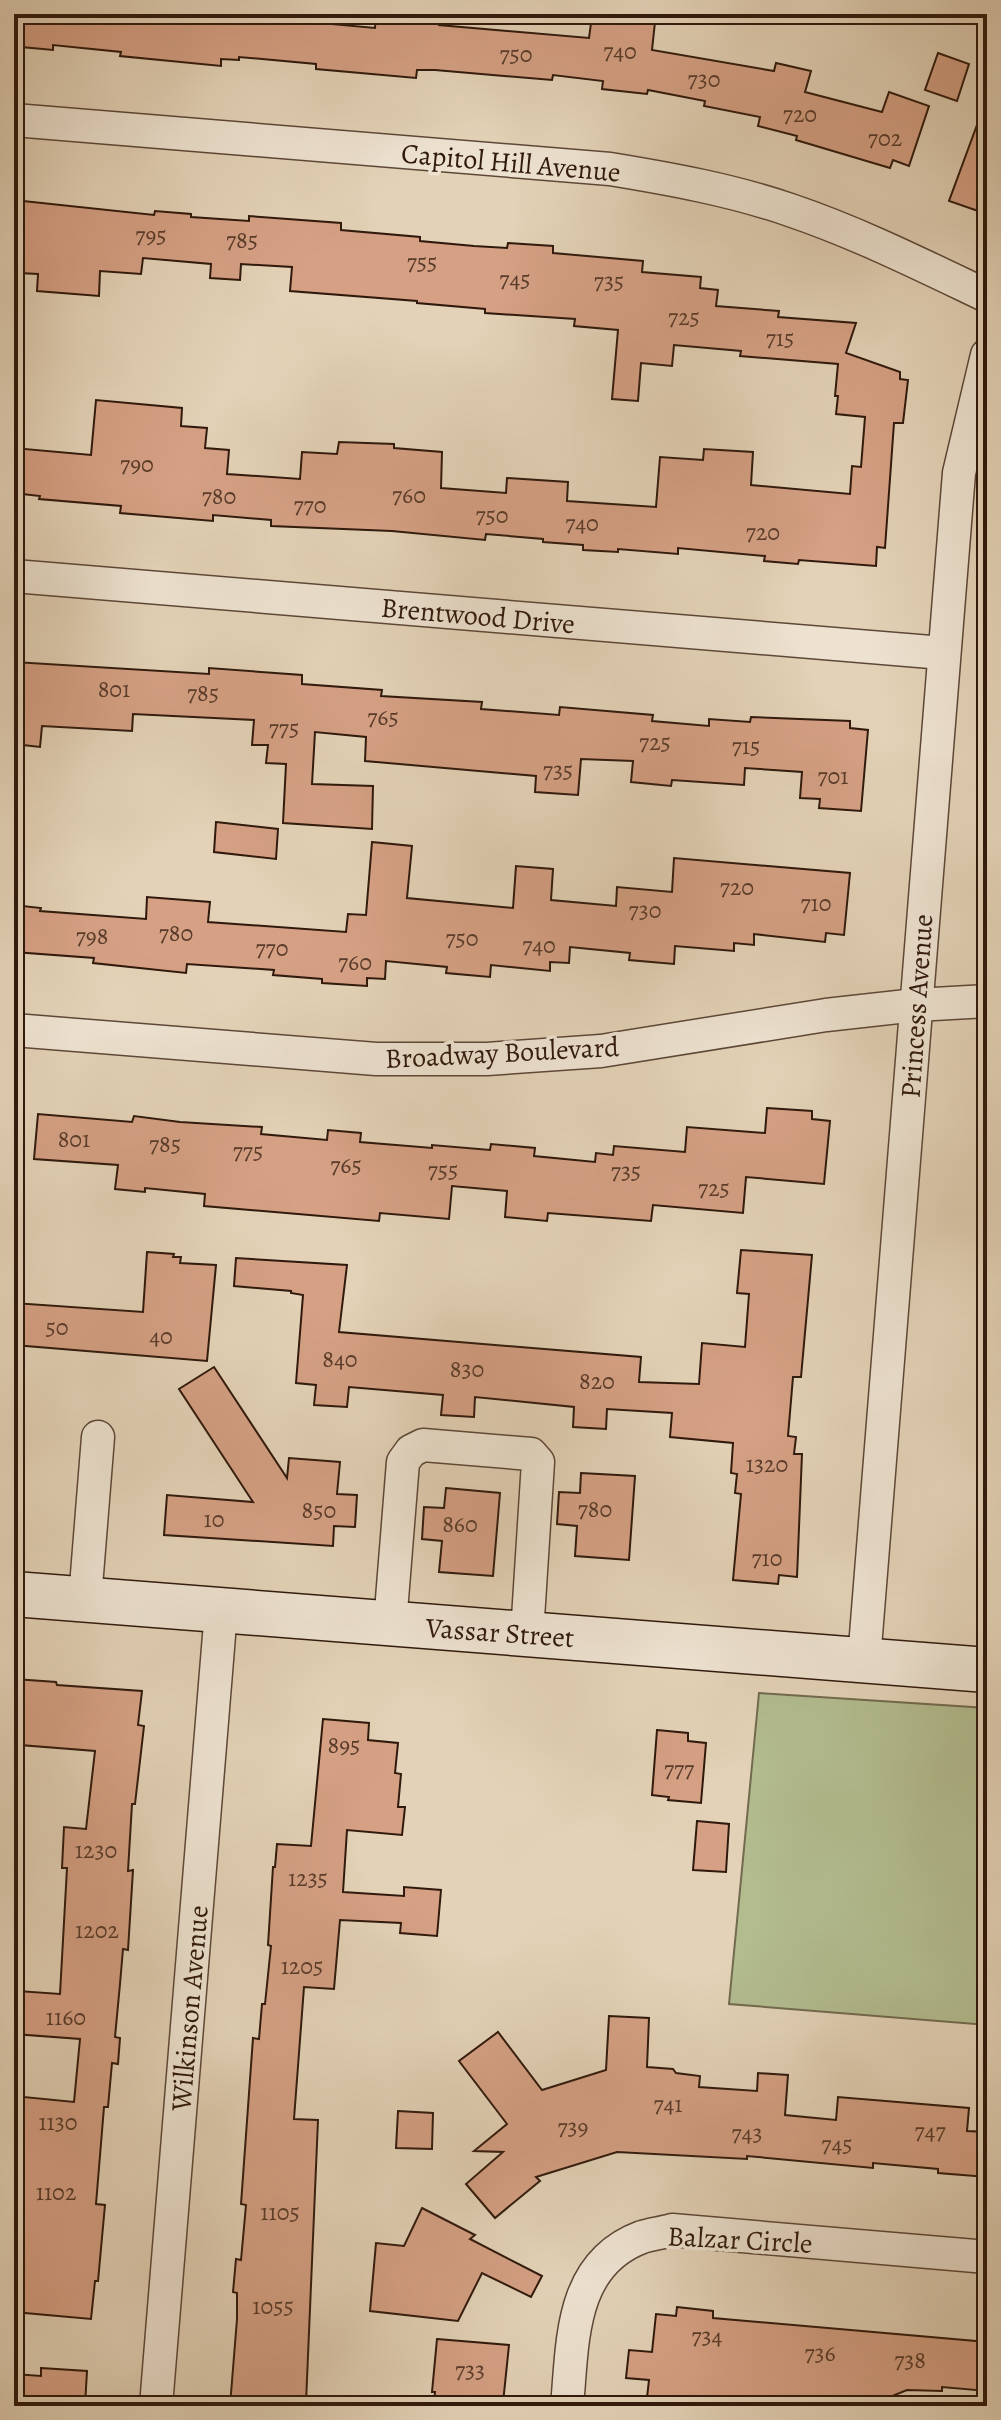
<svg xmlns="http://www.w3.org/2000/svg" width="1001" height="2420" font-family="Alegreya,serif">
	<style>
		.green { fill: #b2bc8f; stroke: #716a4e; stroke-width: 2 }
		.building { fill: #d5a084; stroke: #30190c; stroke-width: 2 }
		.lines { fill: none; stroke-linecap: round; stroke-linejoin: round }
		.street-casing { stroke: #5d4737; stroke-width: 35 }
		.secondary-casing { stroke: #30190c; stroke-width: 47 }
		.street { stroke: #ede2d0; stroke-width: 32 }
		.secondary { stroke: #ede2d0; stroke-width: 44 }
		.labels { text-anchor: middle; stroke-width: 7; stroke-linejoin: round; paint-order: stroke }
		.number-label { font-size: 24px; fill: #593b2a }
		.street-label { font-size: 28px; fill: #30190c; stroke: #ede2d0 }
	</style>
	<rect width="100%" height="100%" fill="#e3d2b7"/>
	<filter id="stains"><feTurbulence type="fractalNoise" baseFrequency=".0025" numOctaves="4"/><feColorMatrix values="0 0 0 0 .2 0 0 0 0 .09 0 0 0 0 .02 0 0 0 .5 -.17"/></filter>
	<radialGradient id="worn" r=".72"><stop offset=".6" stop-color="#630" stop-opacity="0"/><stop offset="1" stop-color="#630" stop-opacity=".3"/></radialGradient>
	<!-- green -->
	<polygon class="green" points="759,1693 987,1708 987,2025 729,2004"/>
	<!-- building -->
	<g class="building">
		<polygon points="14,14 242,14 242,16 375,28 376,14 440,14 439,25 589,38 592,16 655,22 652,50 774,71 776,63 811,71 805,92 882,112 889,92 929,106 909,166 893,160 890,168 796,140 797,136 758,126 760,117 704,106 705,101 648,90 647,94 602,89 603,81 553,75 552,80 435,70 417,70 416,78 316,69 316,64 239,57 239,60 221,59 221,66 120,56 121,52 53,45 53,50 21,47 21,44 14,43"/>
		<polygon points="938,53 969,64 957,101 925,90"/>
		<polygon points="984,106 987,107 987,214 949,201"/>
		<polygon points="23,201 154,215 155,211 191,214 191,217 249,221 249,216 341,223 341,230 420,237 420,241 474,246 507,248 508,243 553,246 553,253 643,261 642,272 701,277 700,288 718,290 716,306 779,311 778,317 856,323 846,353 900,372 900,379 908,380 903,423 894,423 885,548 877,547 876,566 799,560 798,564 764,561 765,556 678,548 678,554 618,549 618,552 583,550 583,545 543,542 543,539 486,534 485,540 392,531 271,526 271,520 213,515 213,521 120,513 121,506 39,499 40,496 14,493 14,448 91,455 96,400 182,408 181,426 207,428 205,448 229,450 227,474 300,479 302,452 337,454 339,442 394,444 394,448 442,452 441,488 506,493 507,478 568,482 567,501 656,507 660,457 703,460 704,449 753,452 751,485 850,494 852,466 861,467 865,417 836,414 838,396 835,396 838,364 740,356 741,351 674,345 672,366 641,363 638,401 612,399 618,330 574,326 575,319 485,313 485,309 417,303 417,301 290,291 292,267 241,264 240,280 210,278 211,264 143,258 141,274 100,271 99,296 37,291 38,274 19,273"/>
		<polygon points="14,662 209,674 209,668 302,675 302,684 382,690 381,696 482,702 481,709 559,715 560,707 653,715 652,721 709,726 709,719 750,722 751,717 850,721 850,728 868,730 861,811 819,808 820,799 800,798 802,772 745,768 744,785 672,780 671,786 631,782 633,761 581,759 578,795 535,792 536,776 365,761 366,737 315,732 312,784 373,786 372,829 283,823 286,764 266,763 268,745 252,745 254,720 133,714 132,731 42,726 40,747 14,744"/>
		<polygon points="216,822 278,829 276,859 214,852"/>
		<polygon points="372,842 412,846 407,898 513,908 516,866 553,869 551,900 616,906 617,887 672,892 674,858 850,873 844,935 826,933 825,942 754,934 754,945 734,943 734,951 675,946 674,964 629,960 630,953 570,947 569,963 550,962 550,971 491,965 490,977 446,973 447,967 386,961 385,979 367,978 367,986 322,983 322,979 273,975 274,970 187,964 186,973 93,963 94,958 14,952 14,905 41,908 40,911 146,919 147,897 210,902 208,922 346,932 348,914 366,915"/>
		<polygon points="767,1108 812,1111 812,1119 830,1121 824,1184 746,1177 743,1213 653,1205 651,1221 548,1213 547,1221 505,1217 507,1191 452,1186 449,1219 380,1213 379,1221 204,1206 205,1194 145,1188 145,1192 115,1189 118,1165 34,1159 38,1114 132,1122 134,1116 180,1122 262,1127 261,1134 327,1140 328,1130 361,1133 360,1142 432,1148 432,1145 490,1150 491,1144 535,1148 534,1156 595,1162 596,1153 613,1155 614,1146 685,1152 687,1127 765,1133"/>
		<polygon points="741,1250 812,1255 801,1377 793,1377 788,1436 796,1437 794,1454 802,1454 797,1577 779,1575 778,1584 733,1580 741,1494 735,1493 737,1474 731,1473 733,1443 670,1437 672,1413 607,1409 606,1429 573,1427 574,1407 475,1397 474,1417 441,1415 443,1395 349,1387 347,1407 314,1405 316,1385 296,1383 303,1295 291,1293 291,1291 234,1286 236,1258 347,1265 339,1332 641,1357 639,1382 699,1384 702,1343 745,1347 749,1294 737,1293"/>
		<polygon points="147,1252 174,1254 173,1257 181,1257 180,1263 216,1265 207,1361 14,1345 14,1303 143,1312"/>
		<polygon points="214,1367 287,1478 289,1458 340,1462 337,1494 357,1495 355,1527 334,1526 333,1546 164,1535 167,1495 253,1502 179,1389"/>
		<polygon points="581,1473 635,1476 629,1560 575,1556 577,1526 557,1524 559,1492 580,1493"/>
		<polygon points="446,1488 500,1493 493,1576 439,1572 442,1541 422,1539 424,1507 444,1508"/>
		<polygon points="14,1679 56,1682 57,1685 142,1691 138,1725 144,1726 135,1804 132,1804 128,1871 133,1870 128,1950 123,1949 120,1984 115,2037 120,2038 118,2064 112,2063 108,2107 104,2107 96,2204 105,2205 98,2281 95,2281 91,2319 14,2312 14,2096 74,2102 80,2039 14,2034 18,1991 60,1994 67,1868 62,1868 64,1827 86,1829 95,1751 20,1745 23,1709 14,1708"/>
		<polygon points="323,1719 369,1723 368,1740 398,1743 395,1773 401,1774 398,1807 405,1807 402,1835 347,1830 343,1892 404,1896 404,1887 441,1890 437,1936 400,1933 401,1923 340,1920 334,1989 304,1987 294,2119 318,2120 306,2403 304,2406 230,2406 237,2319 237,2293 233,2292 236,2259 241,2260 246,2205 241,2204 253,2038 259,2039 262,2004 265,2004 271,1946 268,1945 273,1867 275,1867 277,1844 311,1846"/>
		<polygon points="657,1730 688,1733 688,1741 706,1743 701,1803 668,1800 669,1797 652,1795"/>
		<polygon points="697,1821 729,1824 726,1872 693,1870"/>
		<polygon points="609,2016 649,2018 647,2067 673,2069 676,2073 700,2076 699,2087 757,2091 758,2073 788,2075 785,2115 836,2120 838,2097 969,2108 967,2131 987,2132 987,2177 938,2173 938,2169 873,2163 873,2168 747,2156 747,2159 617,2152 536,2177 540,2181 495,2218 466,2184 503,2152 474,2151 507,2124 459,2061 498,2032 542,2090 606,2070"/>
		<polygon points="398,2111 433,2113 432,2149 396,2148"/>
		<polygon points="422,2208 475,2235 470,2239 542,2276 531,2297 482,2273 458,2321 370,2311 376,2243 404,2246"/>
		<polygon points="677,2307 713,2311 713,2318 987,2342 987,2391 942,2387 942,2391 907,2390 890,2397 862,2397 862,2406 646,2406 649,2380 626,2378 629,2350 652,2352 656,2314 676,2316"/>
		<polygon points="437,2339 509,2345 503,2403 499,2402 498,2406 434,2406 435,2392 432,2392"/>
		<polygon points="41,2368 87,2371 85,2406 14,2406 14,2374 41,2376"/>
	</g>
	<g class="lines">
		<!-- street casing -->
		<g class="street-casing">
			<g id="street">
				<path d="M 14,120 L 610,169 C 671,179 732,190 790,210 C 858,233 922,265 987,296"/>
				<polyline points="14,576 943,653"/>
				<polyline points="14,1030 376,1059 487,1059 601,1051 826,1015 916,1005 987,1001"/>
				<polyline points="85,1599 98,1437"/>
				<polyline points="390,1624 403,1462 411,1451 423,1445 531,1454 538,1462 527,1634"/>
				<polyline points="864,1660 959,473 987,355"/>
				<polyline points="156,2406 221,1611"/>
				<path d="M 567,2406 C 573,2343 569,2264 642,2237 C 651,2234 662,2233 672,2230 L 987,2257"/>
			</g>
		</g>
		<!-- secondary casing -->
		<g class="secondary-casing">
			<polyline id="secondary" points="14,1594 987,1670"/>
		</g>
		<!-- street -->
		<use href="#street" class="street"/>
		<!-- secondary -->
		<use href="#secondary" class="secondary"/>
	</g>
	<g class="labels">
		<!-- number labels -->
		<g class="number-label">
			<text x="620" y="59">740</text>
			<text x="516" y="62">750</text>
			<text x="704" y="87">730</text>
			<text x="800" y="122">720</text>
			<text x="885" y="146">702</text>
			<text x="151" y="243">795</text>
			<text x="242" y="248">785</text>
			<text x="422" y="270">755</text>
			<text x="515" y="287">745</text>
			<text x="609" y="289">735</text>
			<text x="684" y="325">725</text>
			<text x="780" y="346">715</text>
			<text x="137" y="472">790</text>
			<text x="409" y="503">760</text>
			<text x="219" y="504">780</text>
			<text x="310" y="513">770</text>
			<text x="492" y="523">750</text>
			<text x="582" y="531">740</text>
			<text x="763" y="540">720</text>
			<text x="114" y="697">801</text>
			<text x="203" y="701">785</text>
			<text x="383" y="725">765</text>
			<text x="284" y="736">775</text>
			<text x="655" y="750">725</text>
			<text x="746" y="754">715</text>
			<text x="558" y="778">735</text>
			<text x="833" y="784">701</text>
			<text x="737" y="895">720</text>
			<text x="816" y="911">710</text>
			<text x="645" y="918">730</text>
			<text x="176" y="941">780</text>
			<text x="92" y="944">798</text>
			<text x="462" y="946">750</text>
			<text x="539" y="953">740</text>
			<text x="272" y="956">770</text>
			<text x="355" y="970">760</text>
			<text x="74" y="1147">801</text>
			<text x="165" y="1152">785</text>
			<text x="248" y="1159">775</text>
			<text x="346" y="1173">765</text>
			<text x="443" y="1178">755</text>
			<text x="626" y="1179">735</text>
			<text x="714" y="1196">725</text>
			<text x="57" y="1335">50</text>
			<text x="161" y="1344">40</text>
			<text x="340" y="1367">840</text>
			<text x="467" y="1377">830</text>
			<text x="597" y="1389">820</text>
			<text x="767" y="1472">1320</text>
			<text x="595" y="1517">780</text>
			<text x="319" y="1518">850</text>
			<text x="214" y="1527">10</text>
			<text x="460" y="1532">860</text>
			<text x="767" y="1566">710</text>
			<text x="344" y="1753">895</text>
			<text x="679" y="1777">777</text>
			<text x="96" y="1858">1230</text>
			<text x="308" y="1886">1235</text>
			<text x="97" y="1938">1202</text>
			<text x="302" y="1974">1205</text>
			<text x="66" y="2025">1160</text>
			<text x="668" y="2112">741</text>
			<text x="58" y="2130">1130</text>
			<text x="573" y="2135">739</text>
			<text x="930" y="2139">747</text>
			<text x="747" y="2141">743</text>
			<text x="837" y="2152">745</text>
			<text x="56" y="2200">1102</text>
			<text x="280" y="2220">1105</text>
			<text x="273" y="2314">1055</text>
			<text x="707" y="2344">734</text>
			<text x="820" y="2361">736</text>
			<text x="910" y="2368">738</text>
			<text x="470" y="2378">733</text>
		</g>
		<!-- street labels -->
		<g class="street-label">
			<text transform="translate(511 162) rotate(5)" y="10">Capitol Hill Avenue</text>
			<text transform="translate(478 615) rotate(5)" y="10">Brentwood Drive</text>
			<text transform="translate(916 1006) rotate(-86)" y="10">Princess Avenue</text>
			<text transform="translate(502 1052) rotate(-3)" y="10">Broadway Boulevard</text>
			<text transform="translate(500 1632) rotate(4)" y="10">Vassar Street</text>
			<text transform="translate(189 2008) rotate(-85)" y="10">Wilkinson Avenue</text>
			<text transform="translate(740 2239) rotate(3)" y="10">Balzar Circle</text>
		</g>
	</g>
	<!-- margin -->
	<rect width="1001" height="2420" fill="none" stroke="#e3d2b7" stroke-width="48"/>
	<rect x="16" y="16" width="969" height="2388" fill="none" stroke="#30190c" stroke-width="4"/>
	<rect x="24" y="24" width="953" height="2372" fill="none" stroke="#30190c" stroke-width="2"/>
	<rect width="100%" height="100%" filter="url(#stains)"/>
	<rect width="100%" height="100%" fill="url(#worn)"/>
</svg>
